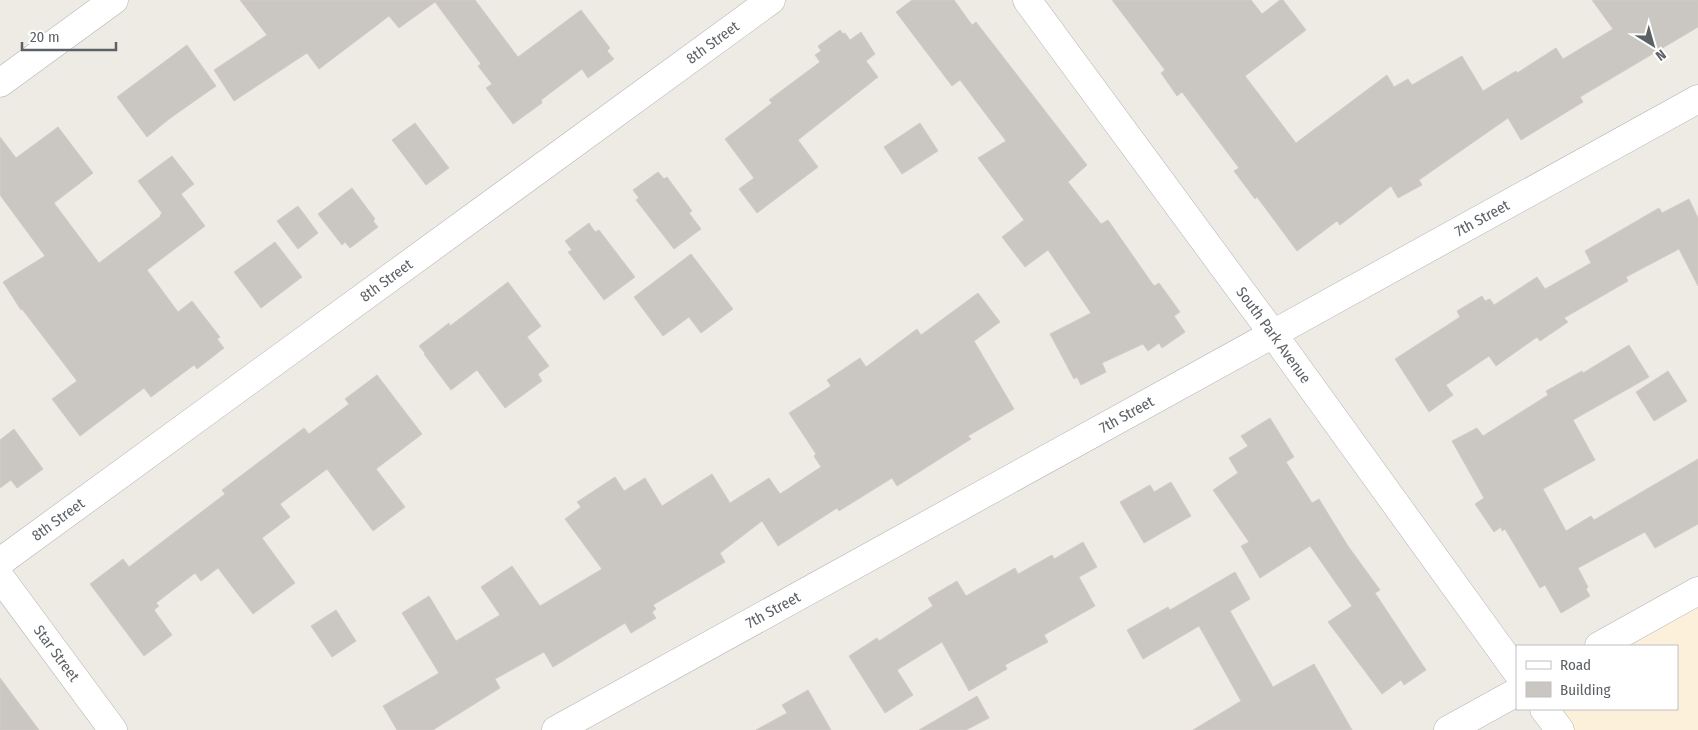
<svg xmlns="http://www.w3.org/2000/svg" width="1698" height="730" font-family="'Fira Sans Condensed',sans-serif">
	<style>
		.commercial { fill: #fdf0db }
		.building { fill: #cac6c2; stroke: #d3ccc3 }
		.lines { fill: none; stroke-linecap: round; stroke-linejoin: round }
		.minor-casing { stroke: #b0b3b7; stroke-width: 29 }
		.secondary-casing { stroke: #b1b5b9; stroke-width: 29 }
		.minor { stroke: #fff; stroke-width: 28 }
		.secondary { stroke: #fff; stroke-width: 28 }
		.labels { text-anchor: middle; stroke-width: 4; stroke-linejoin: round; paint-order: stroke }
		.street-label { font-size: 15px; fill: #5c6165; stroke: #fff }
	</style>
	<rect width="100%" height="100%" fill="#eeebe5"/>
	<!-- commercial -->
	<polygon class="commercial" points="1698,591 1698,730 1560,730 1544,709 1677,709 1677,646 1599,646"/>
	<!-- building -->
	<g class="building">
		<polygon points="240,0 475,0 518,57 581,10 610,48 607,51 614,59 588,78 582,69 541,100 542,103 513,124 486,88 492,84 478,66 481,64 435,2 399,28 389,16 319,69 307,53 234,101 214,70 267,35"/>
		<polygon points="912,0 954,0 972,25 976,22 1087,165 1068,182 1101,224 1108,220 1154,286 1159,283 1180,312 1174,316 1185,332 1162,348 1159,343 1148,351 1143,344 1102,363 1106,372 1081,385 1077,377 1074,379 1050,334 1091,313 1048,250 1025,267 1002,237 1024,220 978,158 1006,141 960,80 952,86 896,12"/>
		<polygon points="1112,0 1251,0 1262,14 1280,0 1283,0 1306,30 1245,76 1296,143 1387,75 1394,87 1408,79 1412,85 1462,56 1483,91 1516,71 1517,73 1556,48 1563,59 1613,29 1592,0 1698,0 1698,27 1580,97 1583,102 1521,140 1508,118 1419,180 1422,185 1420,186 1398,198 1391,186 1340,225 1337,221 1297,251 1257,197 1255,199 1234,171 1239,168 1182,92 1177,96 1161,73 1165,70"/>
		<polygon points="840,30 843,34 845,33 850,40 861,32 875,54 866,61 878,77 798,140 818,167 757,213 739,189 754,178 725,139 772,103 769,100 820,62 815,55 821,51 818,46"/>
		<polygon points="187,45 216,86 169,119 147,137 117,97"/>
		<polygon points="415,123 449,168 426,185 392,140"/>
		<polygon points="920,123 938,151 902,174 884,147"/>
		<polygon points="58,127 93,173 54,203 99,263 161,216 160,215 162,213 138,181 172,156 194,184 181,194 205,226 147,270 178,312 192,301 220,337 217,339 224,348 197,369 194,365 151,397 144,388 80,436 52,399 77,381 22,309 21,310 3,282 45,256 0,195 0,137 16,158"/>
		<polygon points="658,172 664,179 667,177 692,211 689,213 701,229 674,249 636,200 639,198 633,190"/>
		<polygon points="352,188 375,219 373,221 378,227 350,248 345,242 342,245 318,214"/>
		<polygon points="1689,199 1698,218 1698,286 1679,249 1626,277 1628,281 1564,318 1568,322 1540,341 1537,337 1496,366 1489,356 1446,385 1453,395 1429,412 1395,359 1460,317 1457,311 1482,296 1485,301 1490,299 1494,305 1537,277 1545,289 1591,263 1585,251 1659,208 1662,213"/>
		<polygon points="298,206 318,233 298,249 277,221"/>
		<polygon points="589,223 595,232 599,230 635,277 604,300 568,252 572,250 565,241"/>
		<polygon points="275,242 302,277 261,308 234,272"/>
		<polygon points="691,254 733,309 701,333 689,317 663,336 634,297"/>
		<polygon points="508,282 541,326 527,337 549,366 538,374 542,381 505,408 477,370 451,390 424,354 425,353 419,346 449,323 450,326"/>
		<polygon points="978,293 1000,322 974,341 1014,409 968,436 971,439 897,486 892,478 839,511 837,508 778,546 762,521 720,553 725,562 653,605 656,609 652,612 656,618 631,633 625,623 553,667 544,652 495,679 500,688 433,730 397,730 383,706 439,673 402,613 429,596 456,641 500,615 481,587 512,566 540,606 602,569 565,519 581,507 577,502 615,477 624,491 645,478 662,506 712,474 730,503 769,478 780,494 821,467 814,456 816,454 789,413 831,386 827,380 860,358 866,367 917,329 921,335"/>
		<polygon points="1629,345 1649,377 1573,420 1595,460 1543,489 1566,531 1591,516 1594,520 1698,459 1698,524 1655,548 1645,532 1578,568 1588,587 1586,589 1590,596 1561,613 1545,585 1540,588 1505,529 1502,531 1501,527 1494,532 1475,504 1484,498 1452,441 1477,428 1483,436 1548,395 1546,391 1582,371 1583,373"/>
		<polygon points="1668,371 1687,401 1654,421 1636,392"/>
		<polygon points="377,375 422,434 376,469 405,507 373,531 327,469 280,504 290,517 262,538 295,583 253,614 218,568 201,581 195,573 156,603 159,606 154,610 172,635 144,656 90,584 123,559 129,567 225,494 222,490 304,428 309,434 349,404 345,399"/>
		<polygon points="1270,418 1294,457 1286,462 1312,503 1319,499 1348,546 1380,590 1375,593 1426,670 1404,685 1401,680 1382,694 1328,622 1352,606 1310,546 1260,578 1241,546 1249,542 1213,490 1238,473 1229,458 1248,446 1241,436"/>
		<polygon points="14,429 43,469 17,488 11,480 0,488 0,440"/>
		<polygon points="1171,482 1191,516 1144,543 1120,502 1150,485 1154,492"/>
		<polygon points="1083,542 1097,567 1079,577 1095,606 1044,635 1048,642 1005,665 1007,669 969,691 942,642 897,670 913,695 885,713 849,656 877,638 879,641 933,606 928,598 957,581 966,596 1015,568 1018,574 1052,555 1054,559"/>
		<polygon points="1235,572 1250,599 1230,611 1273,687 1314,664 1352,730 1193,730 1241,701 1199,626 1143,659 1127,630 1168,607 1170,610"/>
		<polygon points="336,610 356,641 332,657 311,626"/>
		<polygon points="0,678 39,730 0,730"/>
		<polygon points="808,690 831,730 756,730 787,713 782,705"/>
		<polygon points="977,696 989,718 966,730 919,730"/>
	</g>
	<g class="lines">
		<!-- minor casing -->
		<g class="minor-casing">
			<g id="minor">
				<path id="s1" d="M 1027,0 L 1273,334 L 1517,672"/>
				<polyline points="0,83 114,0"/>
				<path id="s2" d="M 0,562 L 771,0"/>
				<path id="s3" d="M 0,577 L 113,730"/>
				<polyline points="1544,709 1560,730"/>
				<path id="s4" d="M 556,730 L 1698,99"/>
			</g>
		</g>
		<!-- secondary casing -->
		<g class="secondary-casing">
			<g id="secondary">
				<polyline points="1599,646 1698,591"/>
				<polyline points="1448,730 1517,692"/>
			</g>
		</g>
		<!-- minor -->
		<use href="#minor" class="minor"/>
		<!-- secondary -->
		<use href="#secondary" class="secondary"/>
	</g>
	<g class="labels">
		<!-- street labels -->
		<g class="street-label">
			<text dy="5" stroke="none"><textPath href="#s2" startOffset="882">8th Street</textPath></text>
			<text dy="5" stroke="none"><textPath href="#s4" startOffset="1058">7th Street</textPath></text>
			<text dy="5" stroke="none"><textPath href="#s2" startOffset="478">8th Street</textPath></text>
			<text dy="5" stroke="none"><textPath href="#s1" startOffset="416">South Park Avenue</textPath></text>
			<text dy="5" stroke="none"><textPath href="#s4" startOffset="652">7th Street</textPath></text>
			<text dy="5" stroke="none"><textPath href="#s2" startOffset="72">8th Street</textPath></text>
			<text dy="5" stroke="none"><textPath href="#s4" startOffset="248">7th Street</textPath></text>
			<text dy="5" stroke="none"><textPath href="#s3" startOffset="95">Star Street</textPath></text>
		</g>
	</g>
	<!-- legend -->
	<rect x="1516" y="645" width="162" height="65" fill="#ffffff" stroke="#bec0c1"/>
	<rect x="1526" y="661" width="25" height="8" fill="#ffffff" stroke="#bec0c1"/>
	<text x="1560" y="670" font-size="15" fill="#5c6165">Road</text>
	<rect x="1526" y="682" width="25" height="15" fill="#cac6c2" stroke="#bec0c1"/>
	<text x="1560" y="695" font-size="15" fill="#5c6165">Building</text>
	<!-- north arrow -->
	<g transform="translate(1653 45) rotate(143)" stroke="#ffffff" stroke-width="4" paint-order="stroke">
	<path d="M0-4L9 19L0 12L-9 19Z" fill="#5c6165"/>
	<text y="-8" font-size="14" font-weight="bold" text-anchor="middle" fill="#5c6165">N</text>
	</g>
	<!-- scale -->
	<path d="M22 42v8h94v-8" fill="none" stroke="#5c6165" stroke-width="2.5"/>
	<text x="30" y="42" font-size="15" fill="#5c6165" stroke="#ffffff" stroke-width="4" paint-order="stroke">20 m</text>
</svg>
